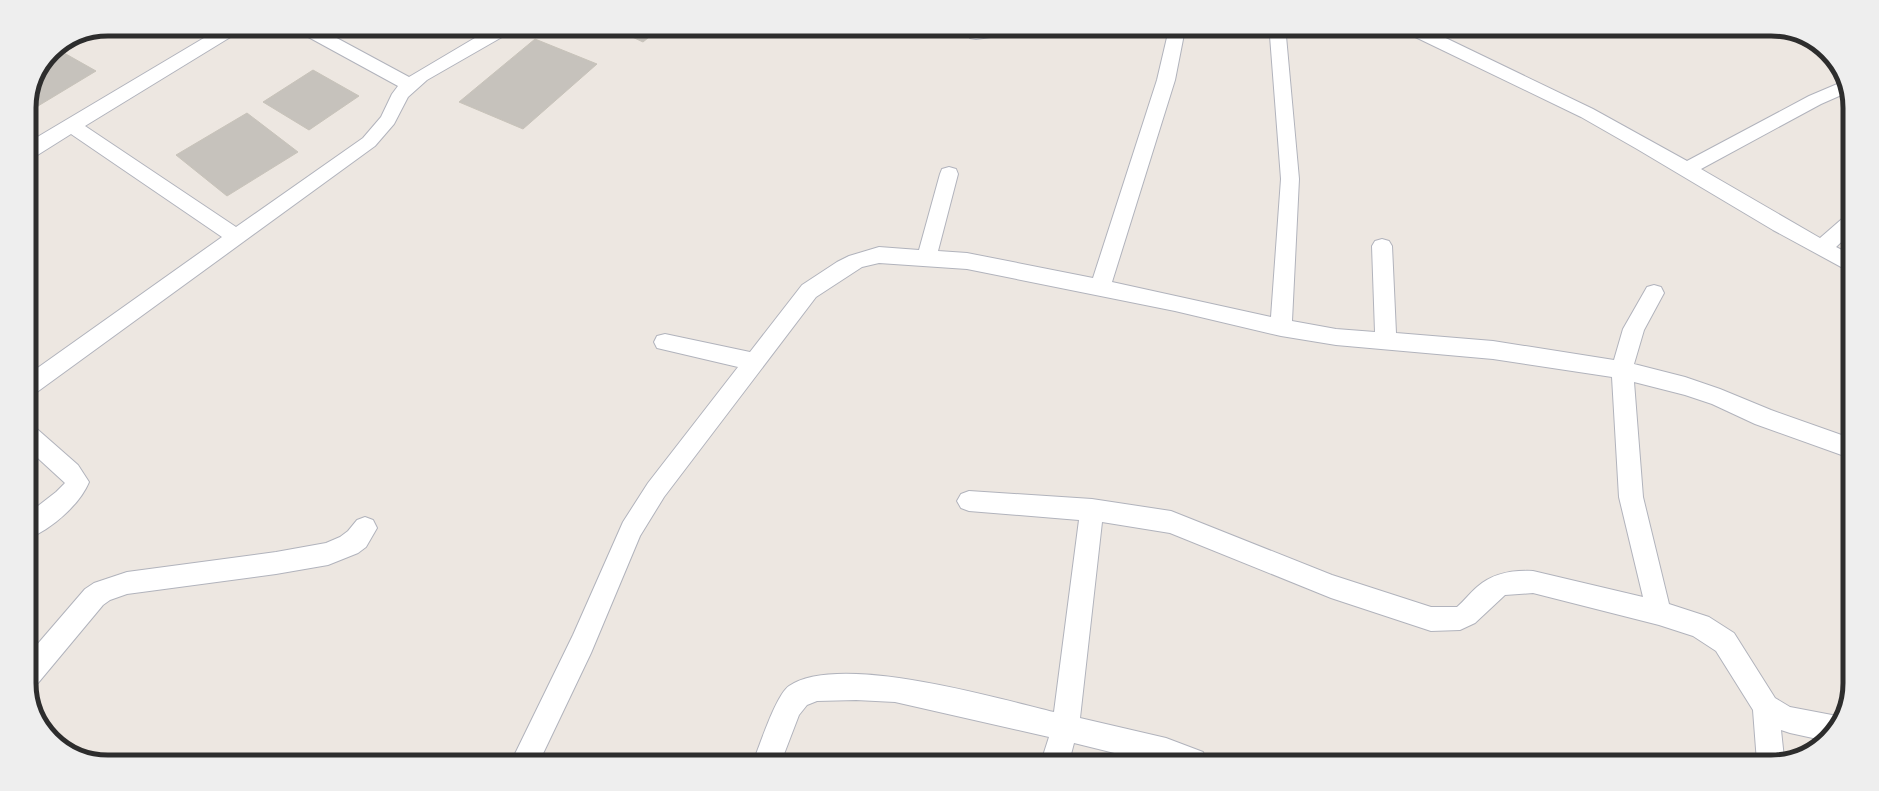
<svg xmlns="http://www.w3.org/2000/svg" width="1879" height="791" font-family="'IBM Plex Sans',sans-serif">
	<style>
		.building { fill: #c6c2bc; stroke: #c8c3ba }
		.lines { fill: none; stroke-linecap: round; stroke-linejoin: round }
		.street-casing { stroke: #b1b3bc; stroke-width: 2 }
		.street { fill: #fff; fill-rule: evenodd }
		.rim { fill: none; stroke: #2d2d2d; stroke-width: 5 }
	</style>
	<rect width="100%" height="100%" fill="#ede7e1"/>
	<!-- building -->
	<g class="building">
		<polygon points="615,29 659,29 643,42"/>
		<polygon points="535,39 597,64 523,129 459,102"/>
		<polygon points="57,49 96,71 38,106 30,101 35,77 52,52"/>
		<polygon points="313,70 359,96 309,130 263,102"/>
		<polygon points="247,113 298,152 227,196 176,155"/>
	</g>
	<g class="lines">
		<!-- street casing -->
		<g class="street-casing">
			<g id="street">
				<polygon points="219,29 239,29 237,33 85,126 236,227 363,138 381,117 392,94 398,86 301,33 299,29 320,29 409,77 490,29 511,29 509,33 427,80 408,97 394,124 375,146 37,392 29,395 29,374 222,237 71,134 36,156 29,157 29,142"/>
				<polygon points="975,29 1021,29 1019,33 1013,34 976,39 970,38 968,34 970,30"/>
				<path d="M 1169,29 L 1185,29 L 1175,80 L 1112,282 L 1271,317 L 1281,179 L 1270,36 L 1273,29 L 1289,29 L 1286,36 L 1299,179 L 1292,321 L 1336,329 L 1375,332 L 1372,246 L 1375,241 L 1382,239 L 1389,241 L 1392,246 L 1396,333 L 1493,341 L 1614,360 L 1623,329 L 1647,287 L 1654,285 L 1661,287 L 1664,293 L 1644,330 L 1634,364 L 1685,377 L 1720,389 L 1771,410 L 1850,438 L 1850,458 L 1755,424 L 1712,404 L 1685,395 L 1634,382 L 1643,497 L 1669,604 L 1709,617 L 1734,633 L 1775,698 L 1790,707 L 1832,715 L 1840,718 L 1822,740 L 1790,733 L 1781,730 L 1784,758 L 1771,762 L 1757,762 L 1753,710 L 1716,651 L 1693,636 L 1659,625 L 1533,593 L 1505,595 L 1475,623 L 1460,630 L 1431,631 L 1331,598 L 1170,533 L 1102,522 L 1080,718 L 1166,738 L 1203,752 L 1207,762 L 1151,762 L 1074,743 L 1069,762 L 1041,762 L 1049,737 L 895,702 L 856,700 L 817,701 L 807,705 L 799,715 L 781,762 L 753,762 C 760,745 776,695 789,686 C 839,652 996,698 1054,712 L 1079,520 L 969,511 L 961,508 L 957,501 L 961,494 L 969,491 L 1092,499 L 1171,511 L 1332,575 L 1431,607 L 1457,607 C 1464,601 1470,593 1477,587 C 1493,573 1512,570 1533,571 L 1643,597 L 1619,497 L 1612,377 L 1493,359 L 1336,345 L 1281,336 L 1175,311 L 967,269 L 879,263 L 862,267 L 816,297 L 664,497 L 640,536 L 591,653 L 539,762 L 511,762 L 573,635 L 623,522 L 648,483 L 738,367 L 657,348 L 654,342 L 657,336 L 665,334 L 750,352 L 802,285 L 837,262 L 849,256 L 879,247 L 919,250 L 940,174 L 942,169 L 949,167 L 956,169 L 958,174 L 938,251 L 967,253 L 1093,278 L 1157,80 Z"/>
				<polygon points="1405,29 1427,29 1593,109 1687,161 1809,96 1842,82 1846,93 1821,104 1701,169 1820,238 1843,218 1850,216 1850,234 1836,247 1850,254 1850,271 1843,268 1773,230 1637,149 1581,117 1407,33"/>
				<path d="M 29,426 L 37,429 L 78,465 L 89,482 C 80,504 52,529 29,538 L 29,513 L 56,492 L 65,483 L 29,450 Z"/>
				<polygon points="365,517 373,520 377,528 366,547 358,553 328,565 276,574 127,594 110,600 103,605 38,683 29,687 29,654 85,589 94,583 127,572 276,552 326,543 340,537 348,531 357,520"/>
			</g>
		</g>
		<!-- street -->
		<use href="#street" class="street"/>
	</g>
	<!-- crop -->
	<path d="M0 0H1879V791H0ZM108 36H1771A72 72 0 0 1 1843 108V683A72 72 0 0 1 1771 755H108A72 72 0 0 1 36 683V108A72 72 0 0 1 108 36Z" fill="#eee" fill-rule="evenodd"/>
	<path class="rim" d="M108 36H1771A72 72 0 0 1 1843 108V683A72 72 0 0 1 1771 755H108A72 72 0 0 1 36 683V108A72 72 0 0 1 108 36Z"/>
</svg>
